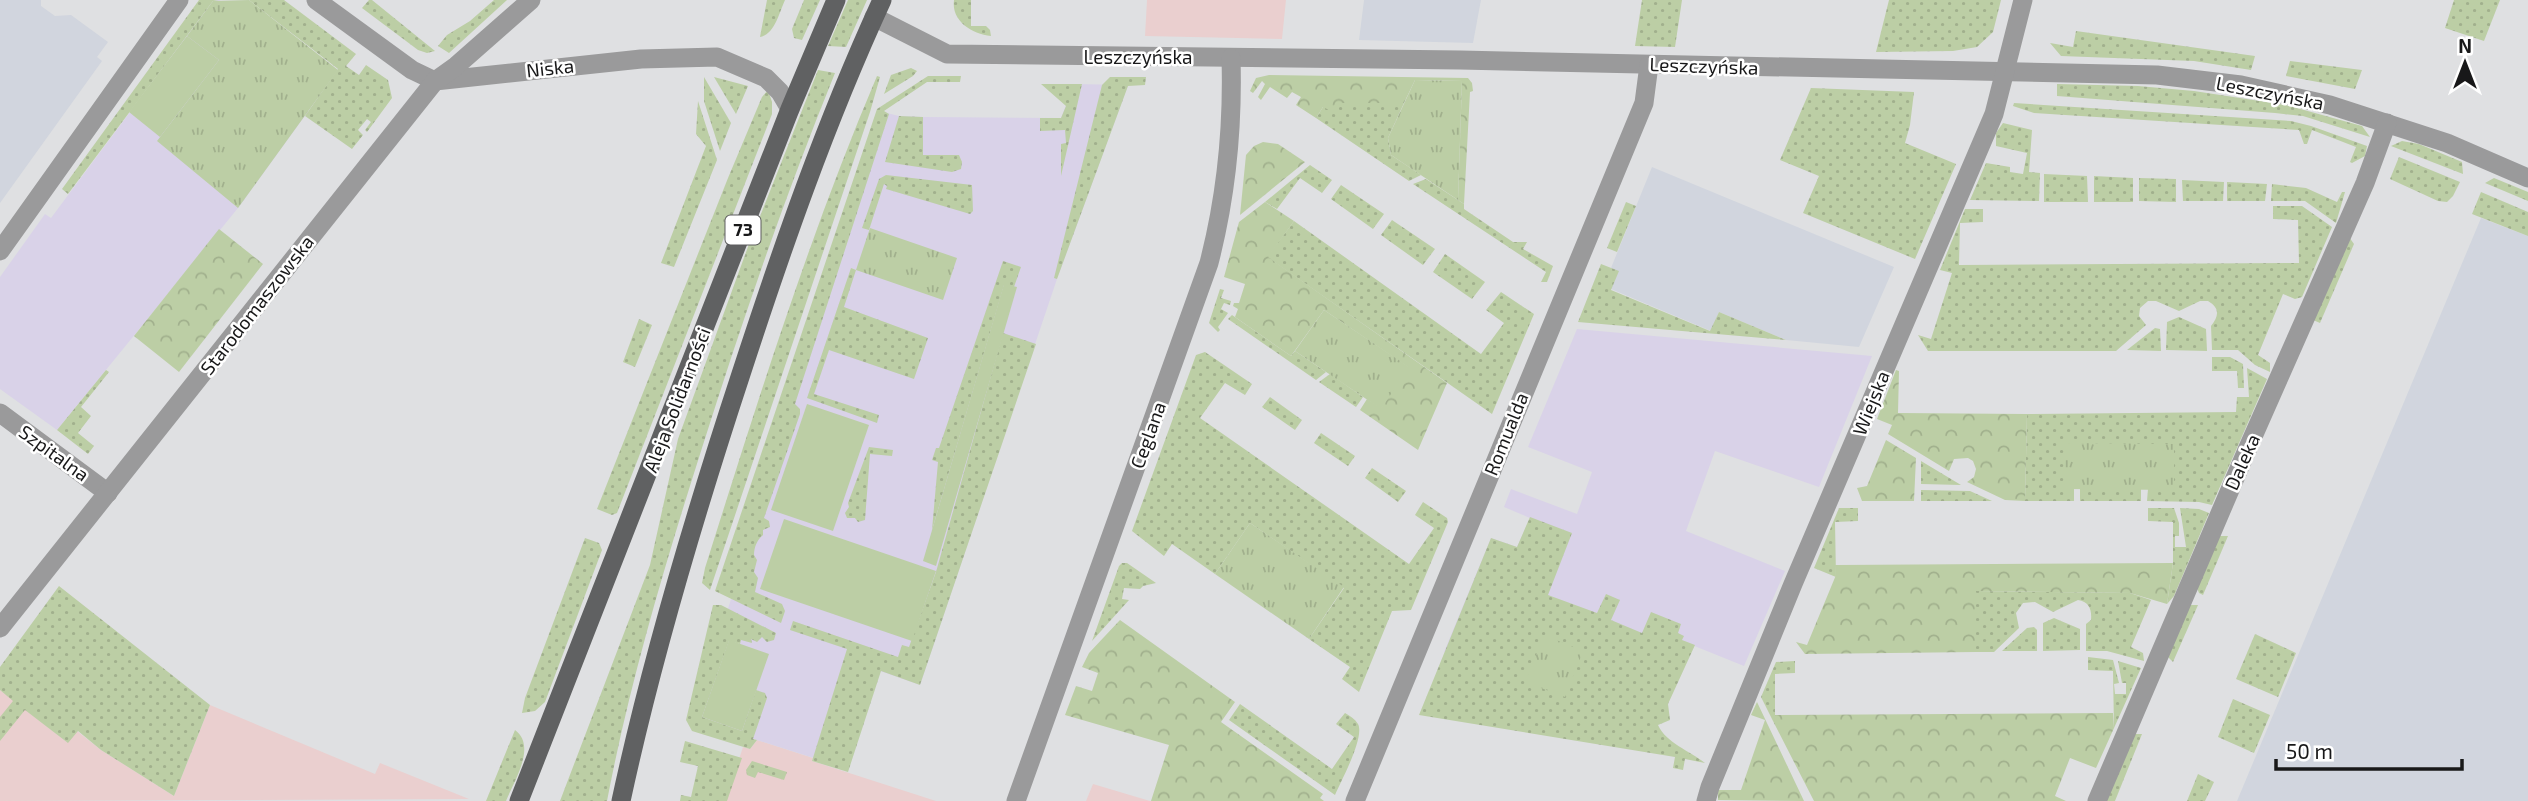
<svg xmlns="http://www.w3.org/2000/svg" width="2528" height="801" font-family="'Exo 2',sans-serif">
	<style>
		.commercial { fill: #eacfcf }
		.built { fill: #d1d5de }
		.education { fill: #d9d2e8 }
		.grass { fill: url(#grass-dots) }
		.forest { fill: url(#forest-crowns) }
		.park { fill: url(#park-tufts) }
		.pitch { fill: #bccea5 }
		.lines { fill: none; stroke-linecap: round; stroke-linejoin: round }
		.minor { stroke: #9a9a9b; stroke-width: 19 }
		.primary { stroke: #606162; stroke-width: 19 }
		.labels { text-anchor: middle; stroke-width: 5; stroke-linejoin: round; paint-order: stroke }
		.shield { fill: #fff; stroke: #5d5d5e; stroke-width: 2 }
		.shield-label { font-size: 18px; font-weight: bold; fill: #181819 }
		.street-label { font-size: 19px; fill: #181819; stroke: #fff }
	</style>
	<defs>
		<pattern id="grass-dots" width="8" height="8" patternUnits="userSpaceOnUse" patternTransform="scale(1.75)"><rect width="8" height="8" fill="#bccea5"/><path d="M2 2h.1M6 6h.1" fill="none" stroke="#a1b08d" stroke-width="1.8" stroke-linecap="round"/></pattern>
		<pattern id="forest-crowns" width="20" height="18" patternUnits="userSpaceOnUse" patternTransform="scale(1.75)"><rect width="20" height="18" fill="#bccea5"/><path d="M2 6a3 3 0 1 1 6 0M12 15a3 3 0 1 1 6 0" fill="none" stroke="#a1b08d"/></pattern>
		<pattern id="park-tufts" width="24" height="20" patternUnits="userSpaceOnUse" patternTransform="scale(1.75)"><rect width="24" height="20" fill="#bccea5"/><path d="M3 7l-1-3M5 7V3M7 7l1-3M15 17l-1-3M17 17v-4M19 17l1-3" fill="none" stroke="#a1b08d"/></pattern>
	</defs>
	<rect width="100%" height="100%" fill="#dfe0e2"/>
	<!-- commercial -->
	<g class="commercial">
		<polygon points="1147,0 1286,0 1282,39 1145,36"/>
		<polygon points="0,690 67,742 77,731 101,750 174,796 210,705 375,774 380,763 469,799 0,801"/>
		<polygon points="757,740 813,758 812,761 936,801 725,801 743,747 750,749"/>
		<polygon points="1093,784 1150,801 1086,801"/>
	</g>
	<!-- built -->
	<g class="built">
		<polygon points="0,0 41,0 41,6 55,16 71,15 108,42 97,57 102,61 0,203"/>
		<polygon points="1364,0 1481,0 1473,43 1359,40"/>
		<polygon points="1652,167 1894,267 1859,347 1786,340 1719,312 1711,331 1611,289 1611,268"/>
		<polygon points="2481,218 2528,236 2528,801 2237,801"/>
	</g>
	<!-- education -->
	<g class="education">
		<polygon points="219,0 338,70 238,208 57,430 0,389 0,277 45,214 51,218 213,1"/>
		<polygon points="1074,84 1128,85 1057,279 920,685 880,671 842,767 697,721 727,612 883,112 899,116 923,117 1061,118"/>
		<polygon points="1577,329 1872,356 1819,487 1715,451 1686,531 1785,571 1744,666 1682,641 1444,652 1491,538 1517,547 1530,518 1504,507 1511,489 1577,514 1592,472 1528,447"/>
	</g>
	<!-- grass -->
	<g class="grass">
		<polygon points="199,0 219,0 213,1 68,194 62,189"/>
		<polygon points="249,0 284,0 356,54 346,66 359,75 366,65 388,80 392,98 367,132 365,130 371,122 367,119 358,130 363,135 352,149 305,116 338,69"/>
		<polygon points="369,0 372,0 435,51 427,53 418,50 362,8"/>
		<polygon points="494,0 507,0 449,53 438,46 447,35 470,21"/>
		<path d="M 767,0 L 785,0 C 779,13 775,34 760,37 Z"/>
		<polygon points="804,0 820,0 802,40 794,38 792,29"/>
		<polygon points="848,0 867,0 846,47 828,46"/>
		<path d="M 954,0 L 971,0 L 971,26 L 986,26 L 990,30 L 991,36 C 972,34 951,21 954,0 Z"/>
		<polygon points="1642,0 1682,0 1675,47 1635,46"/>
		<polygon points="1889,0 2001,0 1993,32 1977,47 1953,51 1876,52"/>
		<polygon points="2454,0 2500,0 2484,41 2445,28"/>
		<polygon points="2076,31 2255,56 2251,70 2194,61 2061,56 2050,43 2073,47"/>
		<polygon points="2290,61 2362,70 2355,89 2286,76"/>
		<polygon points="911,68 917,71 913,76 884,94 891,75"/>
		<path d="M 818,70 L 835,73 C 785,196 742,321 702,448 C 665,564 630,681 607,801 L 560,801 L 650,565 L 678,439 L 749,244 Z"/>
		<path d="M 877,76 L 880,77 L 870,112 L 710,590 L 702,583 L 705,568 C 757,403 809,236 877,76 Z"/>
		<path d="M 928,76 L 961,76 L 960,82 L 927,82 L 884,111 L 889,114 L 795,404 L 800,409 L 800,414 L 764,518 L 769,521 L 770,527 L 763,530 L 763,535 C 757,540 754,547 754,555 L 757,560 L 754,572 L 758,578 L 755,592 L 782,604 L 785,611 L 781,623 L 715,591 L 877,109 Z"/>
		<polygon points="704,77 731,123 720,151 704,101"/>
		<polygon points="714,77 748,86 736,114"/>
		<polygon points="1110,77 1146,77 1145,85 1128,86 1057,279 1054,278 1102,85"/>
		<polygon points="1041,84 1082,84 1061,176 1061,144 1066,143 1065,130 1040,131 1040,118 1061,118 1066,106"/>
		<polygon points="2057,84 2138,86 2194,91 2286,105 2362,126 2370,137 2303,116 2275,113 2057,96"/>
		<polygon points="1811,88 1914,92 1910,125 1905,143 1956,164 1915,259 1803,213 1819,176 1780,160"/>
		<polygon points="768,90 772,102 772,114 617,513 612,515 597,509 728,178 762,97"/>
		<polygon points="698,101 717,160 674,267 661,263 706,146 696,134"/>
		<polygon points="1335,103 1404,103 1388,138 1391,155 1421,175 1409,181 1316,118 1323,107"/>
		<polygon points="2014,103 2291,121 2311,126 2367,146 2365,156 2352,163 2350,162 2356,147 2312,130 2307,144 2304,144 2299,130 2034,113 2013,106"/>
		<polygon points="899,116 923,117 923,155 959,155 962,162 961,169 952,172 885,162"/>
		<polygon points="2003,123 2032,130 2029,172 2040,173 2039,201 1970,200 1986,163 2010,167 2010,172 2023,174 2027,153 1996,146 1996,133"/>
		<polygon points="2402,141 2419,144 2462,162 2463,174 2391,146"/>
		<polygon points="2399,157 2460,182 2453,196 2447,202 2438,201 2390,179"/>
		<polygon points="1310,165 1332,180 1322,193 1300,178 1277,209 1265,202"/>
		<polygon points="2044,174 2087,176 2088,202 2044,202"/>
		<polygon points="886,175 972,185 973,211 970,214 886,189 887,186 884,184 869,230 862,228 879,179"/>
		<polygon points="2094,176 2133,178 2133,202 2094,202"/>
		<polygon points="2139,178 2176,179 2176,202 2139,201"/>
		<polygon points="2494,178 2528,192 2528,201 2485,183"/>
		<polygon points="1426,179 1464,204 1464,209 1513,242 1527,242 1523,249 1553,266 1547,282 1541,282 1546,272 1413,184"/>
		<polygon points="2182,180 2224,182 2223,201 2183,201"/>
		<polygon points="2227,182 2267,184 2265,201 2227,201"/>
		<polygon points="2272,184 2306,188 2337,202 2342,192 2345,192 2336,223 2305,201 2271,201"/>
		<polygon points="1341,185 1384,214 1373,229 1331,199"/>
		<polygon points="2481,192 2528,212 2528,236 2472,214"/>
		<polygon points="1626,202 1636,206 1617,252 1607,248"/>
		<path d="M 2273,206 L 2302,206 L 2332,227 L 2302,297 L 2295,299 L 2283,294 L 2258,355 L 2270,363 L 2270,372 L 2255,365 L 2238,350 L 2212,350 L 2211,326 C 2219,316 2220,308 2208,301 L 2200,301 L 2179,311 L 2156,301 L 2148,301 L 2140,308 L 2139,316 L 2146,325 L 2116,351 L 1928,351 L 1918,335 L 1931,339 L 1952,273 L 1940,270 L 1965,209 L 1983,209 L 1983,222 L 1960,223 L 1959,265 L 2299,263 L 2298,220 L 2273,219 Z"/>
		<polygon points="1392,220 1435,249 1423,265 1381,235"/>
		<polygon points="1294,221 1481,354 1504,323 1486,310 1501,292 1534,314 1492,414 1267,257"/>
		<polygon points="2349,237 2354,244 2320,323 2313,320"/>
		<polygon points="1445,254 1485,282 1472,299 1433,272"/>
		<polygon points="1003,261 1021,267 1014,287 1004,285 932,530 938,462 932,460 936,448 939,448"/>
		<polygon points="1601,264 1619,271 1611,290 1710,331 1719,312 1786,340 1578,322"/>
		<polygon points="851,268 856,270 844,307 928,338 914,379 829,350 814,394 879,415 877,423 807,398"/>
		<polygon points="1220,289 1224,290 1221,298 1231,301 1230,305 1224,303 1221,309 1228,313 1218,327 1220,330 1218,332 1209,323"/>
		<polygon points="1232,315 1291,356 1295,351 1326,372 1316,380 1228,319"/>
		<polygon points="2179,317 2206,329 2207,351 2166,350 2167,322"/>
		<polygon points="639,319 652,325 635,367 623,362"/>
		<polygon points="2155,328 2160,329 2161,351 2127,350"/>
		<polygon points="1003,333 1036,344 920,685 881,671 848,772 812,761 847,649 790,630 793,621 898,657 902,645 909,647 936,572"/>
		<polygon points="1205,352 1252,384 1245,395 1225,383 1200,418 1409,564 1434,528 1415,515 1423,502 1447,518 1448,522 1411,610 1392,611 1359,692 1342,679 1350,667 1309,639 1344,588 1250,523 1215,574 1172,544 1164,556 1132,531 1196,355"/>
		<polygon points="2212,357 2230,357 2243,364 2244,388 2238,388 2237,371 2212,371"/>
		<polygon points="2247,368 2267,379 2212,505 2199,502 2147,501 2148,489 2174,444 2065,489 2074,489 2074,501 2025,501 2027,414 2236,412 2237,397 2249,397"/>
		<polygon points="106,370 109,372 81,407 91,416 78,433 94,446 88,454 57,430"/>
		<polygon points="1330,374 1363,397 1356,407 1319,382"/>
		<polygon points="1270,397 1302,420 1295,430 1262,407"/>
		<polygon points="1321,433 1355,456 1348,466 1314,443"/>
		<polygon points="869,447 893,450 892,456 870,454 865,520 858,522 855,518 847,518 845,513 849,507 848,503"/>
		<polygon points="1921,461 1961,485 1921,484"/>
		<polygon points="1372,468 1406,491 1398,502 1365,478"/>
		<rect x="2080" y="489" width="61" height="12"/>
		<polygon points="1921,490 1970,491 1992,501 1921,501"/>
		<polygon points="1839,508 1858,508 1858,521 1835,522 1836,577 1814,568"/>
		<polygon points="2148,508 2174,508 2179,523 2179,536 2175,536 2175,547 2186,547 2180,508 2199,509 2209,513 2174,596 2167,604 2173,563 2173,522 2148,521"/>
		<path d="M 1530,517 L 1572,533 L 1548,595 L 1597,613 L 1606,594 L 1620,600 L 1611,620 L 1642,633 L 1651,612 L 1681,624 L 1678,633 L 1684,636 L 1682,640 L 1695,645 L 1668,704 L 1670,720 L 1658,725 C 1666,743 1690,751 1705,763 L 1685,759 L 1683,770 L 1673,768 L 1675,757 L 1419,715 L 1491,538 L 1517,547 Z"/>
		<polygon points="2219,536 2228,536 2203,595 2199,593 2197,588"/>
		<polygon points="585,538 599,543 602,550 545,702 535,711 522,713 525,698"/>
		<polygon points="1122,563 1127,563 1156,583 1143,586 1140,589 1124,588 1122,599 1129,600 1092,641 1119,566"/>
		<polygon points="59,586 210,705 174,796 101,750 78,731 68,743 25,710 0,741 0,717 13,701 0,690 0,667"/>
		<path d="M 1976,591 L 2130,593 L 2151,600 L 2131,647 L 2143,653 L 2144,661 L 2107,651 L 2086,651 L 2086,624 L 2091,620 C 2092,609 2089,602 2078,600 L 2053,612 L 2035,602 L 2023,603 L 2016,613 L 2019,628 L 1994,652 L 1976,652 Z"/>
		<polygon points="713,605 721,605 776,633 774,640 767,642 762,637 757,642 751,639 752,643 741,640 740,644 729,641 702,717 742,731 756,690 765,693 767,698 753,739 757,740 750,749 692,731 686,720"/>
		<polygon points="2189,605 2198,605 2173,662 2167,656"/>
		<polygon points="2054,618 2080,629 2080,650 2043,651 2043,623"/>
		<polygon points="2034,627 2037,630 2037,651 2002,651 2027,628"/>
		<polygon points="2255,634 2296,653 2278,697 2236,679"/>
		<polygon points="2088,657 2113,660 2119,683 2114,684 2115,694 2126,694 2126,683 2122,683 2118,661 2141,668 2114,728 2113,671 2088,670"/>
		<polygon points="1795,661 1795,673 1775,674 1775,725 1761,697 1776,662"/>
		<polygon points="2233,699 2270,715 2254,753 2218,737"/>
		<path d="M 1240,704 L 1332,769 L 1354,737 L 1336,724 L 1345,713 C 1350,716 1355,719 1358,724 C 1365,737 1341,781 1335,795 L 1229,720 Z"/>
		<path d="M 515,730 C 537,746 514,781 506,801 L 486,801 Z"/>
		<polygon points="2134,734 2142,734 2115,801 2104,801"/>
		<polygon points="685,741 742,758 727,801 680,801 681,795 691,797 698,766 680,762"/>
		<polygon points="752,761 787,772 784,780 758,772 755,778 747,775 746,770"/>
		<polygon points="2198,774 2214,782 2205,801 2187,801"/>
	</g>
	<!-- forest -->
	<g class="forest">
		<polygon points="1269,75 1468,78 1472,83 1473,91 1470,92 1464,204 1458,200 1462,81 1415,80 1404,103 1336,103 1331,111 1323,107 1316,118 1296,105 1301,97 1292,92 1287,98 1270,87 1261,100 1258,97 1265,84 1262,81 1253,93 1250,91 1256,78"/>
		<polygon points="1263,142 1278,144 1305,162 1240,215 1246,155 1254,146"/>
		<polygon points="1265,202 1294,221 1268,257 1447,383 1418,450 1360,410 1367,399 1381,408 1408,367 1324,310 1291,356 1235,317 1238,309 1233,306 1234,303 1239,303 1245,284 1224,277 1239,222"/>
		<polygon points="219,229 263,264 179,372 134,336"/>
		<polygon points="1896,370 1899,371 1898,413 2027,414 2025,501 2005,500 1967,482 1974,477 1976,469 1973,461 1968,458 1954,459 1949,471 1888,434 1892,425 1877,419"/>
		<polygon points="1886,440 1916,458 1914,501 1862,501 1857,488 1867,486"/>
		<polygon points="2173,563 2167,604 2130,593 1976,591 1976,652 1805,654 1796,642 1807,645 1836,575 1835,565"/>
		<polygon points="1120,620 1235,702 1221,722 1323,794 1320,798 1324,801 1151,801 1169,745 1065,715 1076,686 1092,691 1098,673 1082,667 1089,653"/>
		<polygon points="1757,702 1804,801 1718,800 1718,790 1741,790 1765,720 1751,715"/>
		<polygon points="2113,713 2114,728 2096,768 2070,758 2055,796 2066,801 1814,801 1775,725 1775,715"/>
	</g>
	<!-- park -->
	<g class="park">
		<polygon points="249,0 338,70 238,208 157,141 219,60 187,36 213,1"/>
		<polygon points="1415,80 1462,81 1458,200 1391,155 1388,138"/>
		<polygon points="870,228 957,258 943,300 856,270"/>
		<polygon points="1324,310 1409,367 1381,409 1295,351"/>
		<polygon points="2065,443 2174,444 2174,490 2065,489"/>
		<polygon points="1250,523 1344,587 1309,639 1215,574"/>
		<polygon points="1544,635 1583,651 1565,697 1525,682"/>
	</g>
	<!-- pitch -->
	<g class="pitch">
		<polygon points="187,36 219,60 160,137 129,112"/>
		<polygon points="1004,284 1017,287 936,566 923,561"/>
		<polygon points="807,404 869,425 833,531 771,510"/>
		<polygon points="784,519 936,571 912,641 760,589"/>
		<polygon points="729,640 769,654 742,731 702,717"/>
	</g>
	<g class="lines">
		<!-- minor -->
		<g class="minor">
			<polyline points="316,0 412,70 435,81 641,59 717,57 766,78 780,92 790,109"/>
			<polyline points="874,17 947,54 1460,60 2157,75 2241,85 2330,105 2447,143 2528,178"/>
			<polyline points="0,251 179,0"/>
			<polyline points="0,413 108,493"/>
			<polyline points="0,628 435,81 456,66 531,0"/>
			<path d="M 1016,801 L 1209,263 C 1226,197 1233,126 1231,58"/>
			<polyline points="1355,801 1644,103 1649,65"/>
			<polyline points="1706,801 1710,787 1793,584 1994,114 2023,0"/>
			<polyline points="2097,801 2247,450 2365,183 2387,123"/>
		</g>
		<!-- primary -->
		<g class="primary">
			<polyline points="519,801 790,109 836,0"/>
			<path d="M 621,801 C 652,657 694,517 740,377 C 782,248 825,124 882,0"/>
		</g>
	</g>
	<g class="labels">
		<!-- shield labels -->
		<rect class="shield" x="725.5" y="215.5" width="35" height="29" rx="5"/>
		<g class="shield-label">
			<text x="743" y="236">73</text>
		</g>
		<!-- street labels -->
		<g class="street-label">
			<text x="1138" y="64">Leszczyńska</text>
			<text transform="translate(1704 66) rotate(2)" y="7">Leszczyńska</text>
			<text transform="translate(550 68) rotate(-6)" y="7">Niska</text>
			<text transform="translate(2270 93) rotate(11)" y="7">Leszczyńska</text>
			<text transform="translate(257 305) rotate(-52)" y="7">Starodomaszowska</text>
			<text transform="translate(677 400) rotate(-69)" y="7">Aleja Solidarności</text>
			<text transform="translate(1871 403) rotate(-68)" y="7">Wiejska</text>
			<text transform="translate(1506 434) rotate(-68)" y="7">Romualda</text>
			<text transform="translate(1148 435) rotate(-70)" y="7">Ceglana</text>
			<text transform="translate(54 453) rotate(36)" y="7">Szpitalna</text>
			<text transform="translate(2242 462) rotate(-66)" y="7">Daleka</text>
		</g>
	</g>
	<!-- north arrow -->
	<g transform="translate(2465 63)" stroke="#ffffff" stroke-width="5" paint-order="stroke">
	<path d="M0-5L12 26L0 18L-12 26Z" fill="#181819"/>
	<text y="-10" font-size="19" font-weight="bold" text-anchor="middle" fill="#181819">N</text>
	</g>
	<!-- scale -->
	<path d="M2276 759v10h186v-10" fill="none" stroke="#181819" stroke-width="3.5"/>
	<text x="2286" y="759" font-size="21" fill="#181819" stroke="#ffffff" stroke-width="5" paint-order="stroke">50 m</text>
</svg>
